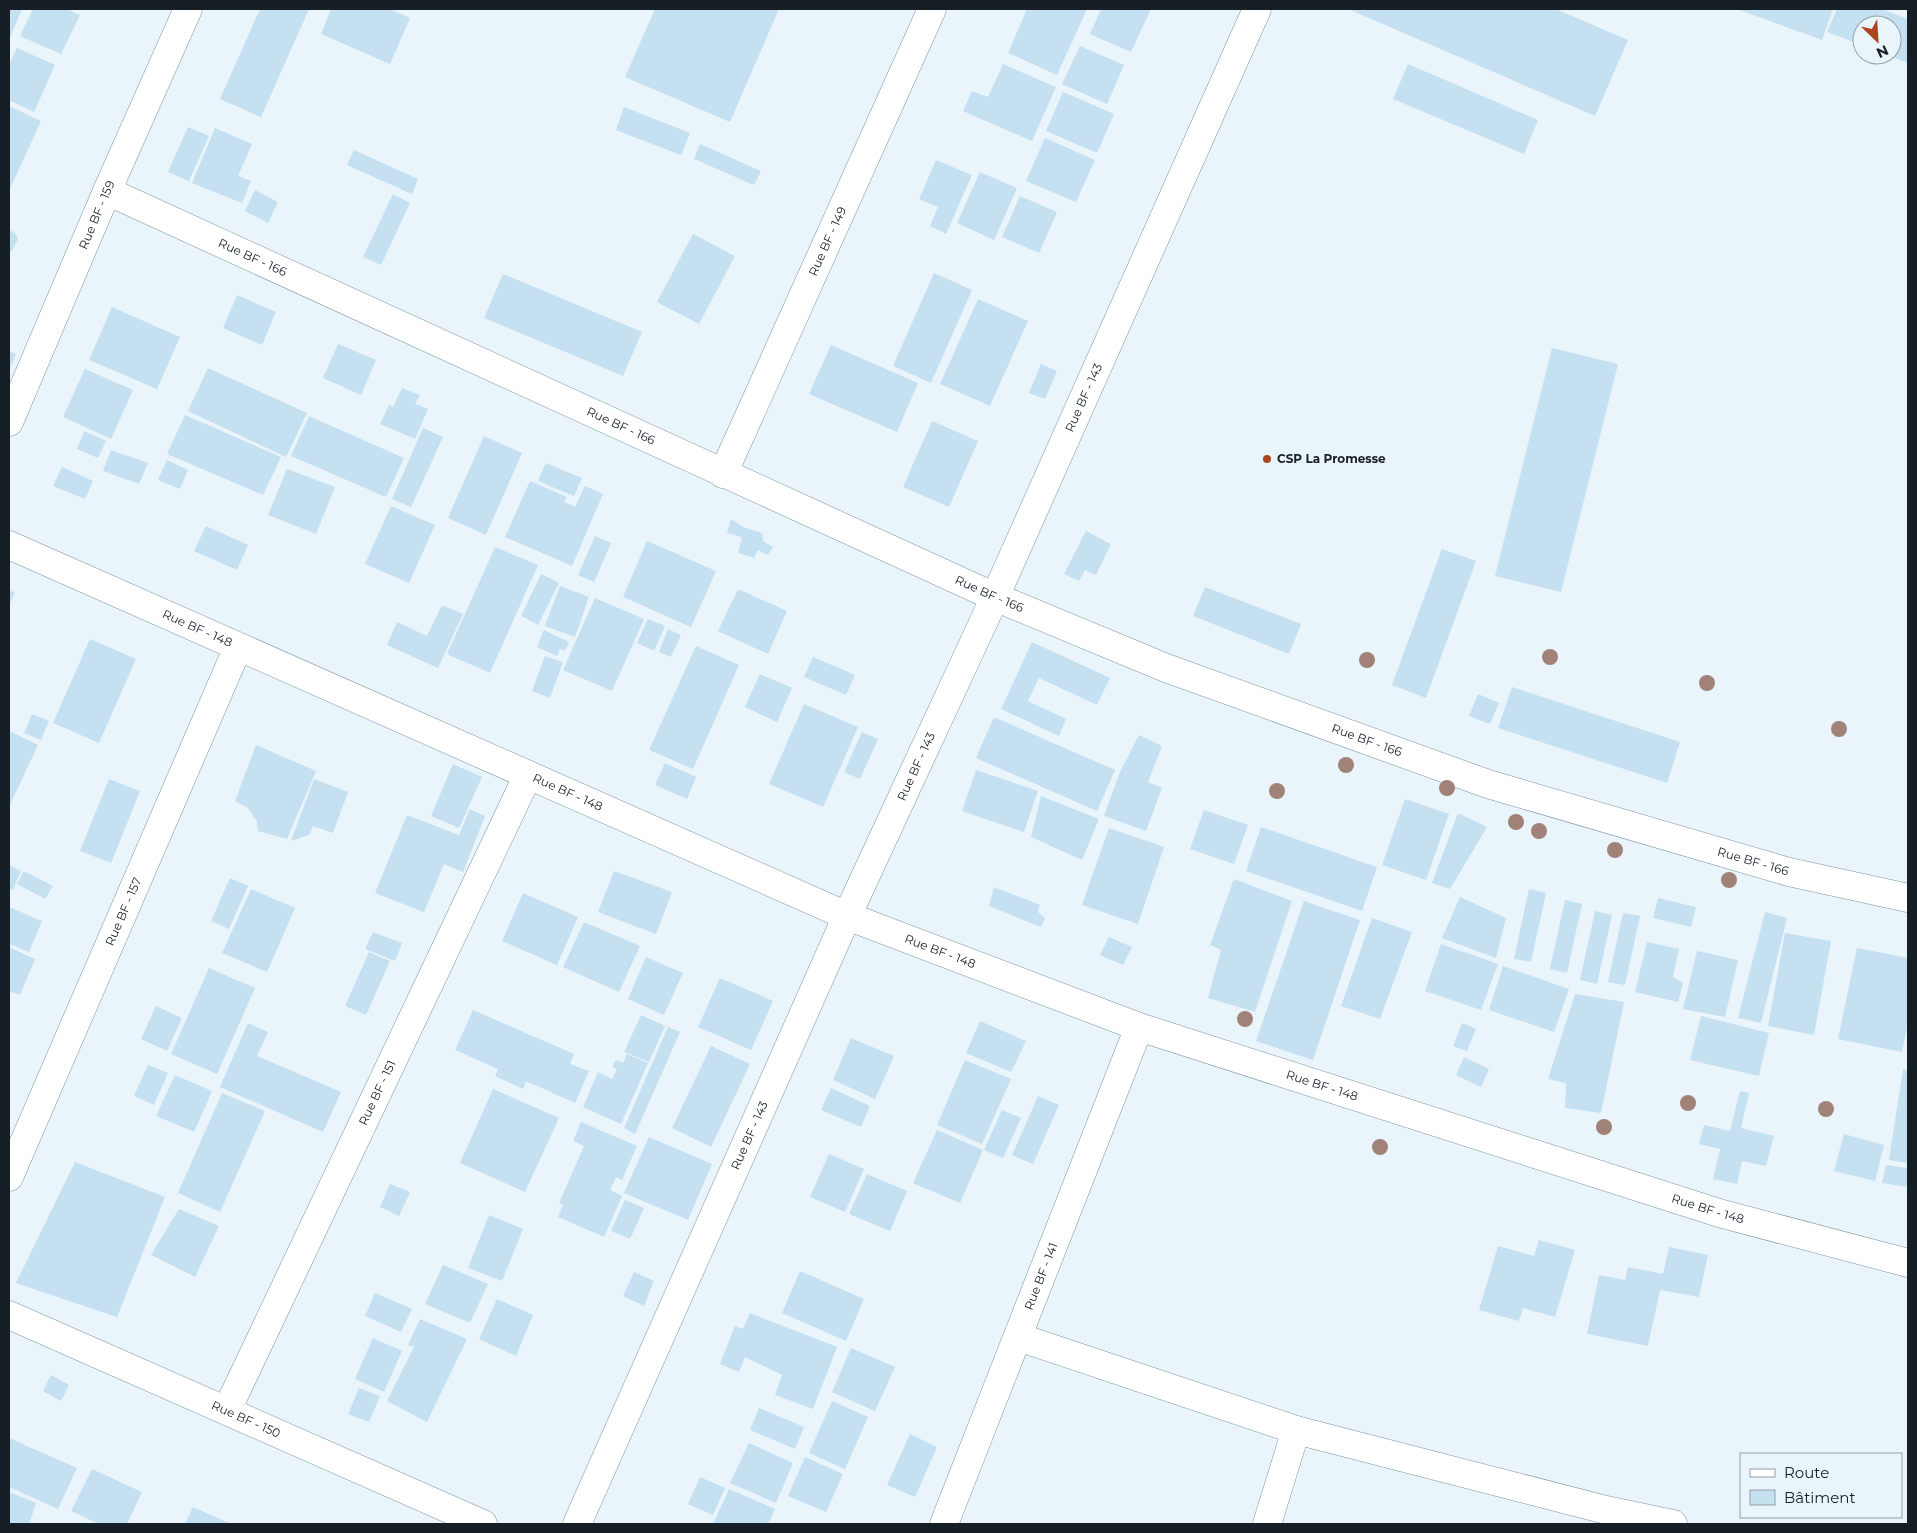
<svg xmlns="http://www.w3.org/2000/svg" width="1917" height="1533" font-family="Montserrat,sans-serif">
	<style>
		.building { fill: #c5e0f1 }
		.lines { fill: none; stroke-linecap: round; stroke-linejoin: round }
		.minor-casing { stroke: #7b95a4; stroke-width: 29 }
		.minor { stroke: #fff; stroke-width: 28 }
		.tree { fill: #a18279 }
		.poi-dot { fill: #ab4420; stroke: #eaf4fb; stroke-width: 2 }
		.labels { text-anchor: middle; stroke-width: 5; stroke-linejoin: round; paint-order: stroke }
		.street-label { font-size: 12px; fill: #151f25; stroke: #eaf4fb }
		.poi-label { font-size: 12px; font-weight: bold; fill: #151f25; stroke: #eaf4fb; text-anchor: start }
	</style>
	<rect width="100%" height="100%" fill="#eaf4fb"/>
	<!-- building -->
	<g class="building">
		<polygon points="9,9 22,9 9,40"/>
		<polygon points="33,9 67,9 80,15 61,54 20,36"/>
		<polygon points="260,9 309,9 261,117 220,99"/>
		<polygon points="331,9 390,9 410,18 390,64 321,34"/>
		<polygon points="655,9 779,9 730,122 625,77"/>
		<polygon points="1027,9 1087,9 1057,75 1008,53"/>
		<polygon points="1101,9 1151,9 1131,52 1090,34"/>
		<polygon points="1348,9 1556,9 1628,40 1595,116"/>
		<polygon points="1737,9 1833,9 1822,40"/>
		<polygon points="1837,9 1881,9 1908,19 1908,63 1887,55 1892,55 1892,25 1862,25 1862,45 1827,32"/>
		<polygon points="1080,46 1124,65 1107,104 1062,84"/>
		<polygon points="17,48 55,65 34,112 9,100 9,65"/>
		<polygon points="1003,64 1056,87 1032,141 963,111 972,91 988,97"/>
		<polygon points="1408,64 1538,120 1524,154 1393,99"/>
		<polygon points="1063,92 1114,114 1097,153 1046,131"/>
		<polygon points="9,106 41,121 9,191"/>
		<polygon points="624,107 690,133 681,155 616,130"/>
		<polygon points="188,127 209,136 189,181 168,172"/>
		<polygon points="215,128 252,144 238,176 251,181 242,203 192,183"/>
		<polygon points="1045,138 1095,160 1076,202 1026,181"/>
		<polygon points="700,144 761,171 754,185 694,159"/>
		<polygon points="354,150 418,179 412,194 347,165"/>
		<polygon points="936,160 972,175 946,234 930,226 938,207 919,199"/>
		<polygon points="980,172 1017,188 994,240 957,223"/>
		<polygon points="255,190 278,202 268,223 245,211"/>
		<polygon points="393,194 410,203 381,265 363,257"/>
		<polygon points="1020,196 1057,212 1039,253 1002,237"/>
		<polygon points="9,230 15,233 18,239 12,251 9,253"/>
		<polygon points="693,234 735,256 699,324 657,302"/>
		<polygon points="934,273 972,290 931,383 893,366"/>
		<polygon points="503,274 642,332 623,376 484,318"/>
		<polygon points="237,295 276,312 262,345 223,328"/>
		<polygon points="978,299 1028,321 990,406 940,384"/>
		<polygon points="112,307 180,337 157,389 89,360"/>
		<polygon points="338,344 376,360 361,395 323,378"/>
		<polygon points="831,345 918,383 897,432 809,394"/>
		<polygon points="1552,348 1618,364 1561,592 1495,576"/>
		<polygon points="9,351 16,354 9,370"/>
		<polygon points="1041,364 1057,371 1045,399 1029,393"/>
		<polygon points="208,368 307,413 286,457 188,411"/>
		<polygon points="85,369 133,390 111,439 63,417"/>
		<polygon points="402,388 420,395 415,404 428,409 415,439 380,424 389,405 393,407"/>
		<polygon points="185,415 281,457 263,495 167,454"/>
		<polygon points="309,416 404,458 386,497 291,456"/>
		<polygon points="932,421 978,441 949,507 903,487"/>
		<polygon points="423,428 443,437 411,507 392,499"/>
		<polygon points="84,431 106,441 98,458 77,449"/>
		<polygon points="484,436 522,453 486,535 448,518"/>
		<polygon points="111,450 148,463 139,484 103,471"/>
		<polygon points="167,460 188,470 180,489 158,480"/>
		<polygon points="546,463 582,478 574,496 538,481"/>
		<polygon points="62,467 93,481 85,499 53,486"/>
		<polygon points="287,469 335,487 316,534 268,515"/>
		<polygon points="530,481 567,497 564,502 575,507 585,486 603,494 572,566 505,537"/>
		<polygon points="391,506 435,525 409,583 365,564"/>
		<polygon points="731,519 743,527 762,533 763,541 773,547 768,555 758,550 754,558 738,553 742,537 727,533"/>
		<polygon points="206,526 248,545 237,570 194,551"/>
		<polygon points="1086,531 1111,544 1096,575 1085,570 1079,581 1064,574"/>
		<polygon points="595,536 611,543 594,582 578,575"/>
		<polygon points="647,541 716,571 691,627 623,597"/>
		<polygon points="495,547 538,565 490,673 447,654"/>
		<polygon points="1442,549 1476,561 1426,698 1392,685"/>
		<polygon points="541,574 559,583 538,625 521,616"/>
		<polygon points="560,586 589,597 575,637 545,626"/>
		<polygon points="1205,587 1301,624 1289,654 1193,616"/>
		<polygon points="738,589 787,611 768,654 718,631"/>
		<polygon points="9,590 15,593 9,605"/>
		<polygon points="595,598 644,619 612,691 563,670"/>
		<polygon points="442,605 463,614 438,668 387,645 397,622 427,636"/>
		<polygon points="648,619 665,626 654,651 637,643"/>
		<polygon points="668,629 681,635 671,657 659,652"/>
		<polygon points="544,630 569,642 565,651 560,649 557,656 537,647"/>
		<polygon points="90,639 136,659 99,743 53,723"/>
		<polygon points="1032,642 1110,678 1097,705 1039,678 1028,701 1066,719 1059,736 1001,709"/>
		<polygon points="696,646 739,665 693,769 649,750"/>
		<polygon points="545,656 563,662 550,698 532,691"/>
		<polygon points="813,657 855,675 846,695 804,677"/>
		<polygon points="760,674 792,688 777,722 745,707"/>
		<polygon points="1512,687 1680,742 1667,783 1498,728"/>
		<polygon points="1478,694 1499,703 1490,724 1469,716"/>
		<polygon points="804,704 858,727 823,807 769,784"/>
		<polygon points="32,714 49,721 41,740 24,733"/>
		<polygon points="994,717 1115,770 1097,811 976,758"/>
		<polygon points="9,731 38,745 9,807"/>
		<polygon points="862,732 878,739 860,779 844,772"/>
		<polygon points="1139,735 1162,746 1148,782 1162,788 1146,831 1104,816 1120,772"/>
		<polygon points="256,745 316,771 287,839 258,831 257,822 248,808 235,801"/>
		<polygon points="665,763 696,777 687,799 655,785"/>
		<polygon points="453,764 482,777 459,828 431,816"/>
		<polygon points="976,770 1038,791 1024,832 962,811"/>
		<polygon points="109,779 140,791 111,863 80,851"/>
		<polygon points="314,779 348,792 333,833 313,826 309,835 291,841"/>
		<polygon points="1041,796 1099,819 1082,860 1031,837"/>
		<polygon points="1405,799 1449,814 1426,880 1382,865"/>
		<polygon points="470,809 485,816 463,872 444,864 424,912 375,893 407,815 459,835"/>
		<polygon points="1204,810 1248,825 1234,864 1190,849"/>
		<polygon points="1458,813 1487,827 1450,889 1432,883"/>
		<polygon points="1261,827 1377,867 1362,911 1246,871"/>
		<polygon points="1109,828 1164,847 1138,924 1082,905"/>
		<polygon points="9,865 21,871 13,890 9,888"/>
		<polygon points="24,871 53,886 45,899 17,884"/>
		<polygon points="614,871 672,892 656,934 598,912"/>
		<polygon points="230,878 248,886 229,929 211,921"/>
		<polygon points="1234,879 1292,901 1255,1012 1208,998 1221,950 1210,945"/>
		<polygon points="994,887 1040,905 1038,912 1045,918 1041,927 989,906"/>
		<polygon points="251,889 295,908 267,972 222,953"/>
		<polygon points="1529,889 1546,893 1531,962 1514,959"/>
		<polygon points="523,893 578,917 557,965 502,941"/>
		<polygon points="1460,897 1506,918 1496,958 1442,938"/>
		<polygon points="1658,898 1696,907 1691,927 1653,918"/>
		<polygon points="1565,900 1582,904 1567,973 1550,969"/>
		<polygon points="1304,901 1360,920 1313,1060 1256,1041"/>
		<polygon points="9,907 42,921 29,952 9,944"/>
		<polygon points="1595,911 1612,915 1597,984 1580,980"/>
		<polygon points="1765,912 1787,918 1761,1023 1738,1018"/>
		<polygon points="1623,913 1640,916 1625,985 1608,982"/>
		<polygon points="1372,918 1412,932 1380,1019 1341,1006"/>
		<polygon points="584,922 640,946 619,992 563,967"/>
		<polygon points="373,932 402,943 395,961 365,949"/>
		<polygon points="1785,933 1831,941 1814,1035 1768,1026"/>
		<polygon points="1109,937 1132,947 1123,965 1100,955"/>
		<polygon points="1647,942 1679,949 1673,977 1683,983 1678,1002 1635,992"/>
		<polygon points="1441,944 1498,964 1481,1010 1425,991"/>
		<polygon points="9,947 35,959 20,995 9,991"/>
		<polygon points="1857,948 1908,958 1908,1023 1902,1052 1838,1039"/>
		<polygon points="1697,951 1738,960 1725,1017 1683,1009"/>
		<polygon points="369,952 390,961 366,1015 345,1006"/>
		<polygon points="646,957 683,973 664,1015 628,999"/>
		<polygon points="1503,966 1569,989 1554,1032 1489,1010"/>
		<polygon points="209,968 255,988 217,1074 171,1054"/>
		<polygon points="720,978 773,1001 751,1050 698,1027"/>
		<polygon points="1575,994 1624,1002 1601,1113 1565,1108 1566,1083 1548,1079"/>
		<polygon points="156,1006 182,1018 167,1051 141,1039"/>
		<polygon points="473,1010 574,1054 570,1064 589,1071 575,1103 526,1081 523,1089 495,1076 498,1069 455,1050"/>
		<polygon points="641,1015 665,1026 649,1062 624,1052"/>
		<polygon points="1701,1016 1769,1033 1759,1076 1690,1060"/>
		<polygon points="980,1021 1026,1041 1011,1072 966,1053"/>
		<polygon points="248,1023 268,1032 257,1056 341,1092 323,1132 220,1087"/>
		<polygon points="1462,1023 1476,1029 1467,1051 1453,1046"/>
		<polygon points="668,1027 680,1032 635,1134 624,1128"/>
		<polygon points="851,1038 894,1056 875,1099 833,1080"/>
		<polygon points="711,1046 750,1064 711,1147 672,1128"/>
		<polygon points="627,1054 648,1063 621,1124 583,1107 598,1072 612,1079 617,1069 612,1067 616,1060 623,1063"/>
		<polygon points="1464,1057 1489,1069 1481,1087 1456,1075"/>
		<polygon points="965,1060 1011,1079 982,1144 937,1125"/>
		<polygon points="148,1065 168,1073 154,1105 134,1096"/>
		<polygon points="1903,1069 1908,1071 1908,1163 1889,1160"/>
		<polygon points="175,1075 212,1091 194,1132 156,1116"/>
		<polygon points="831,1088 870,1106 861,1127 821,1110"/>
		<polygon points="493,1089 559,1118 525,1192 460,1163"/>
		<polygon points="1740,1091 1749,1093 1741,1128 1774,1136 1766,1166 1742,1161 1737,1184 1713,1179 1720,1149 1699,1144 1704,1125 1730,1131"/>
		<polygon points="222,1093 265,1111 220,1212 178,1193"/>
		<polygon points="1038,1096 1059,1105 1033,1164 1012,1155"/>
		<polygon points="1002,1110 1021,1118 1003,1158 984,1150"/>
		<polygon points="581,1122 637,1146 622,1180 616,1177 610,1190 622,1196 604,1237 558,1217 563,1205 559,1203 584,1146 573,1141"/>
		<polygon points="937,1130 983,1150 960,1203 913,1183"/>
		<polygon points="1844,1134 1884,1145 1875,1181 1834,1171"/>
		<polygon points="649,1137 712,1164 688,1220 624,1193"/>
		<polygon points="829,1154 864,1169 845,1212 810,1197"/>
		<polygon points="75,1162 165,1197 117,1317 16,1283"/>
		<polygon points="1886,1165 1908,1168 1908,1187 1882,1183"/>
		<polygon points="867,1174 907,1191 890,1231 849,1214"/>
		<polygon points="390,1184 410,1192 399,1216 380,1207"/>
		<polygon points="625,1200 644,1208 630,1239 611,1231"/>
		<polygon points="179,1209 219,1226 195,1277 151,1255"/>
		<polygon points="489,1215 523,1229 502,1281 468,1268"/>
		<polygon points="1539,1240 1575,1250 1555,1317 1523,1308 1519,1321 1479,1310 1498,1246 1534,1256"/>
		<polygon points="1669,1247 1708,1255 1699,1297 1660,1290 1648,1346 1587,1334 1599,1275 1625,1280 1628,1267 1663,1274"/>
		<polygon points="443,1265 488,1284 470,1323 425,1304"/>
		<polygon points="800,1271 864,1299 846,1341 782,1313"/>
		<polygon points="634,1272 654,1281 644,1306 623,1296"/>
		<polygon points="375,1293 412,1309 401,1332 365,1316"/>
		<polygon points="497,1299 533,1315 516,1356 479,1339"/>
		<polygon points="750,1313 837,1347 813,1409 775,1395 782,1375 745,1357 739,1372 720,1364 735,1326 743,1329"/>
		<polygon points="420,1319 467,1339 427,1422 387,1401 414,1347 408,1345"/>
		<polygon points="373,1338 402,1351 384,1392 355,1379"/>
		<polygon points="851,1348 895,1367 875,1411 832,1392"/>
		<polygon points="51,1375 69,1385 61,1401 43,1391"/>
		<polygon points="359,1388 380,1396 369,1422 348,1414"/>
		<polygon points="832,1401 868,1417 845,1469 809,1453"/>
		<polygon points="759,1408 804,1427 795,1449 750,1430"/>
		<polygon points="910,1434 937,1447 915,1497 887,1485"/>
		<polygon points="9,1438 77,1468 58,1509 9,1487"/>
		<polygon points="749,1443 793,1463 776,1503 730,1483"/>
		<polygon points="805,1457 843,1474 826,1512 788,1496"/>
		<polygon points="92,1469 142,1492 127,1524 99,1524 71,1511"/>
		<polygon points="700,1477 725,1488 713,1515 688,1504"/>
		<polygon points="729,1489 775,1509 768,1524 713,1524"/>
		<polygon points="9,1492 36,1503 29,1524 9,1524"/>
		<polygon points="193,1507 231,1524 185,1524"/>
	</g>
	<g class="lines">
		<!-- minor casing -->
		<g class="minor-casing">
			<g id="minor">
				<path id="s1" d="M 107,191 L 995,597 L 1166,668 L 1488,784 L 1789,872 L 1908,898"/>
				<path id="s2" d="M 9,422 L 107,191 L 188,9"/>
				<path id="s3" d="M 723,474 L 932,9"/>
				<path id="s4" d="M 9,545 L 847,916 L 1139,1027 L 1719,1213 L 1908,1263"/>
				<path id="s5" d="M 9,1177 L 238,647"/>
				<path id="s6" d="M 9,1315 L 483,1524"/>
				<polyline points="1018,1337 1296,1430 1606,1510 1673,1524"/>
				<path id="s7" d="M 227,1410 L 528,775"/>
				<path id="s8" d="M 577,1524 L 847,916 L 995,597 L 1257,9"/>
				<path id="s9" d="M 944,1524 L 1139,1027"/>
				<polyline points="1267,1524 1296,1430"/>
			</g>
		</g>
		<!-- minor -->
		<use href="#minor" class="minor"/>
	</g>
	<!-- trees -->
	<g class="tree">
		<circle cx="1550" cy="657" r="8"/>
		<circle cx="1367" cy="660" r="8"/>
		<circle cx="1707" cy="683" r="8"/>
		<circle cx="1839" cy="729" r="8"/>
		<circle cx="1346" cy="765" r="8"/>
		<circle cx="1447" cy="788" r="8"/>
		<circle cx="1277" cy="791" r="8"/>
		<circle cx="1516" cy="822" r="8"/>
		<circle cx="1539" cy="831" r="8"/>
		<circle cx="1615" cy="850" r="8"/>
		<circle cx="1729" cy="880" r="8"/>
		<circle cx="1245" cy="1019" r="8"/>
		<circle cx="1688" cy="1103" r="8"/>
		<circle cx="1826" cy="1109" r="8"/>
		<circle cx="1604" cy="1127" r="8"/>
		<circle cx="1380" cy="1147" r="8"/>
	</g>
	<!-- markers -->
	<circle class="poi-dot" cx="1267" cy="459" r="5"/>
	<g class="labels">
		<!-- street labels -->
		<g class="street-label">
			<text dy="4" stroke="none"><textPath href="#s2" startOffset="225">Rue BF - 159</textPath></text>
			<text dy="4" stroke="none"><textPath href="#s3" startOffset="255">Rue BF - 149</textPath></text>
			<text dy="4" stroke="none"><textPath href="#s1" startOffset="160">Rue BF - 166</textPath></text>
			<text dy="4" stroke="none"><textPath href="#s8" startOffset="1235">Rue BF - 143</textPath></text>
			<text dy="4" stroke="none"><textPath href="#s1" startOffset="565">Rue BF - 166</textPath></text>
			<text dy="4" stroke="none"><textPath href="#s1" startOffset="970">Rue BF - 166</textPath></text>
			<text dy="4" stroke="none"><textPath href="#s4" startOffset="206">Rue BF - 148</textPath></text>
			<text dy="4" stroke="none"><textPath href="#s1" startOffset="1375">Rue BF - 166</textPath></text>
			<text dy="4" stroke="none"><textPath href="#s8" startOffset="830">Rue BF - 143</textPath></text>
			<text dy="4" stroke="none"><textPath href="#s4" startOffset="611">Rue BF - 148</textPath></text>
			<text dy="4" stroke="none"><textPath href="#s1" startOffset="1780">Rue BF - 166</textPath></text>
			<text dy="4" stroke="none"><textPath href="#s5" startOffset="289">Rue BF - 157</textPath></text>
			<text dy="4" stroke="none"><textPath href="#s4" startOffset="1016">Rue BF - 148</textPath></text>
			<text dy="4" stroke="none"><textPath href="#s4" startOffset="1421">Rue BF - 148</textPath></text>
			<text dy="4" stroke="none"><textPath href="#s7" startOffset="351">Rue BF - 151</textPath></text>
			<text dy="4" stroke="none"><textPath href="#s8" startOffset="425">Rue BF - 143</textPath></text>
			<text dy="4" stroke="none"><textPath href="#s4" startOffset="1826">Rue BF - 148</textPath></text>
			<text dy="4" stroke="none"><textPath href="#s9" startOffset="266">Rue BF - 141</textPath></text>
			<text dy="4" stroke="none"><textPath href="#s6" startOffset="259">Rue BF - 150</textPath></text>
		</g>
		<!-- poi labels -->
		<g class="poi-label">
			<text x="1277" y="463">CSP La Promesse</text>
		</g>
	</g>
	<!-- border -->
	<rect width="1917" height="1533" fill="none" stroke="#151f25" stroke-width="20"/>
	<!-- legend -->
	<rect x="1740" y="1453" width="162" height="65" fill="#eaf4fb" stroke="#959fa5"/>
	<rect x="1750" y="1469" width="25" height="8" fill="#ffffff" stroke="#959fa5"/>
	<text x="1784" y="1478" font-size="15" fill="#151f25">Route</text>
	<rect x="1750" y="1490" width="25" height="15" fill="#c5e0f1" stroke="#959fa5"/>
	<text x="1784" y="1503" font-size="15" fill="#151f25">Bâtiment</text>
	<!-- north arrow -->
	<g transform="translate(1877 40) rotate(155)"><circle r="24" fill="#eaf4fb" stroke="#959fa5"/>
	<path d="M0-4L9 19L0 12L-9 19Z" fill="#ab4420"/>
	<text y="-8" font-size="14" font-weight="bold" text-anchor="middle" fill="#151f25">N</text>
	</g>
</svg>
